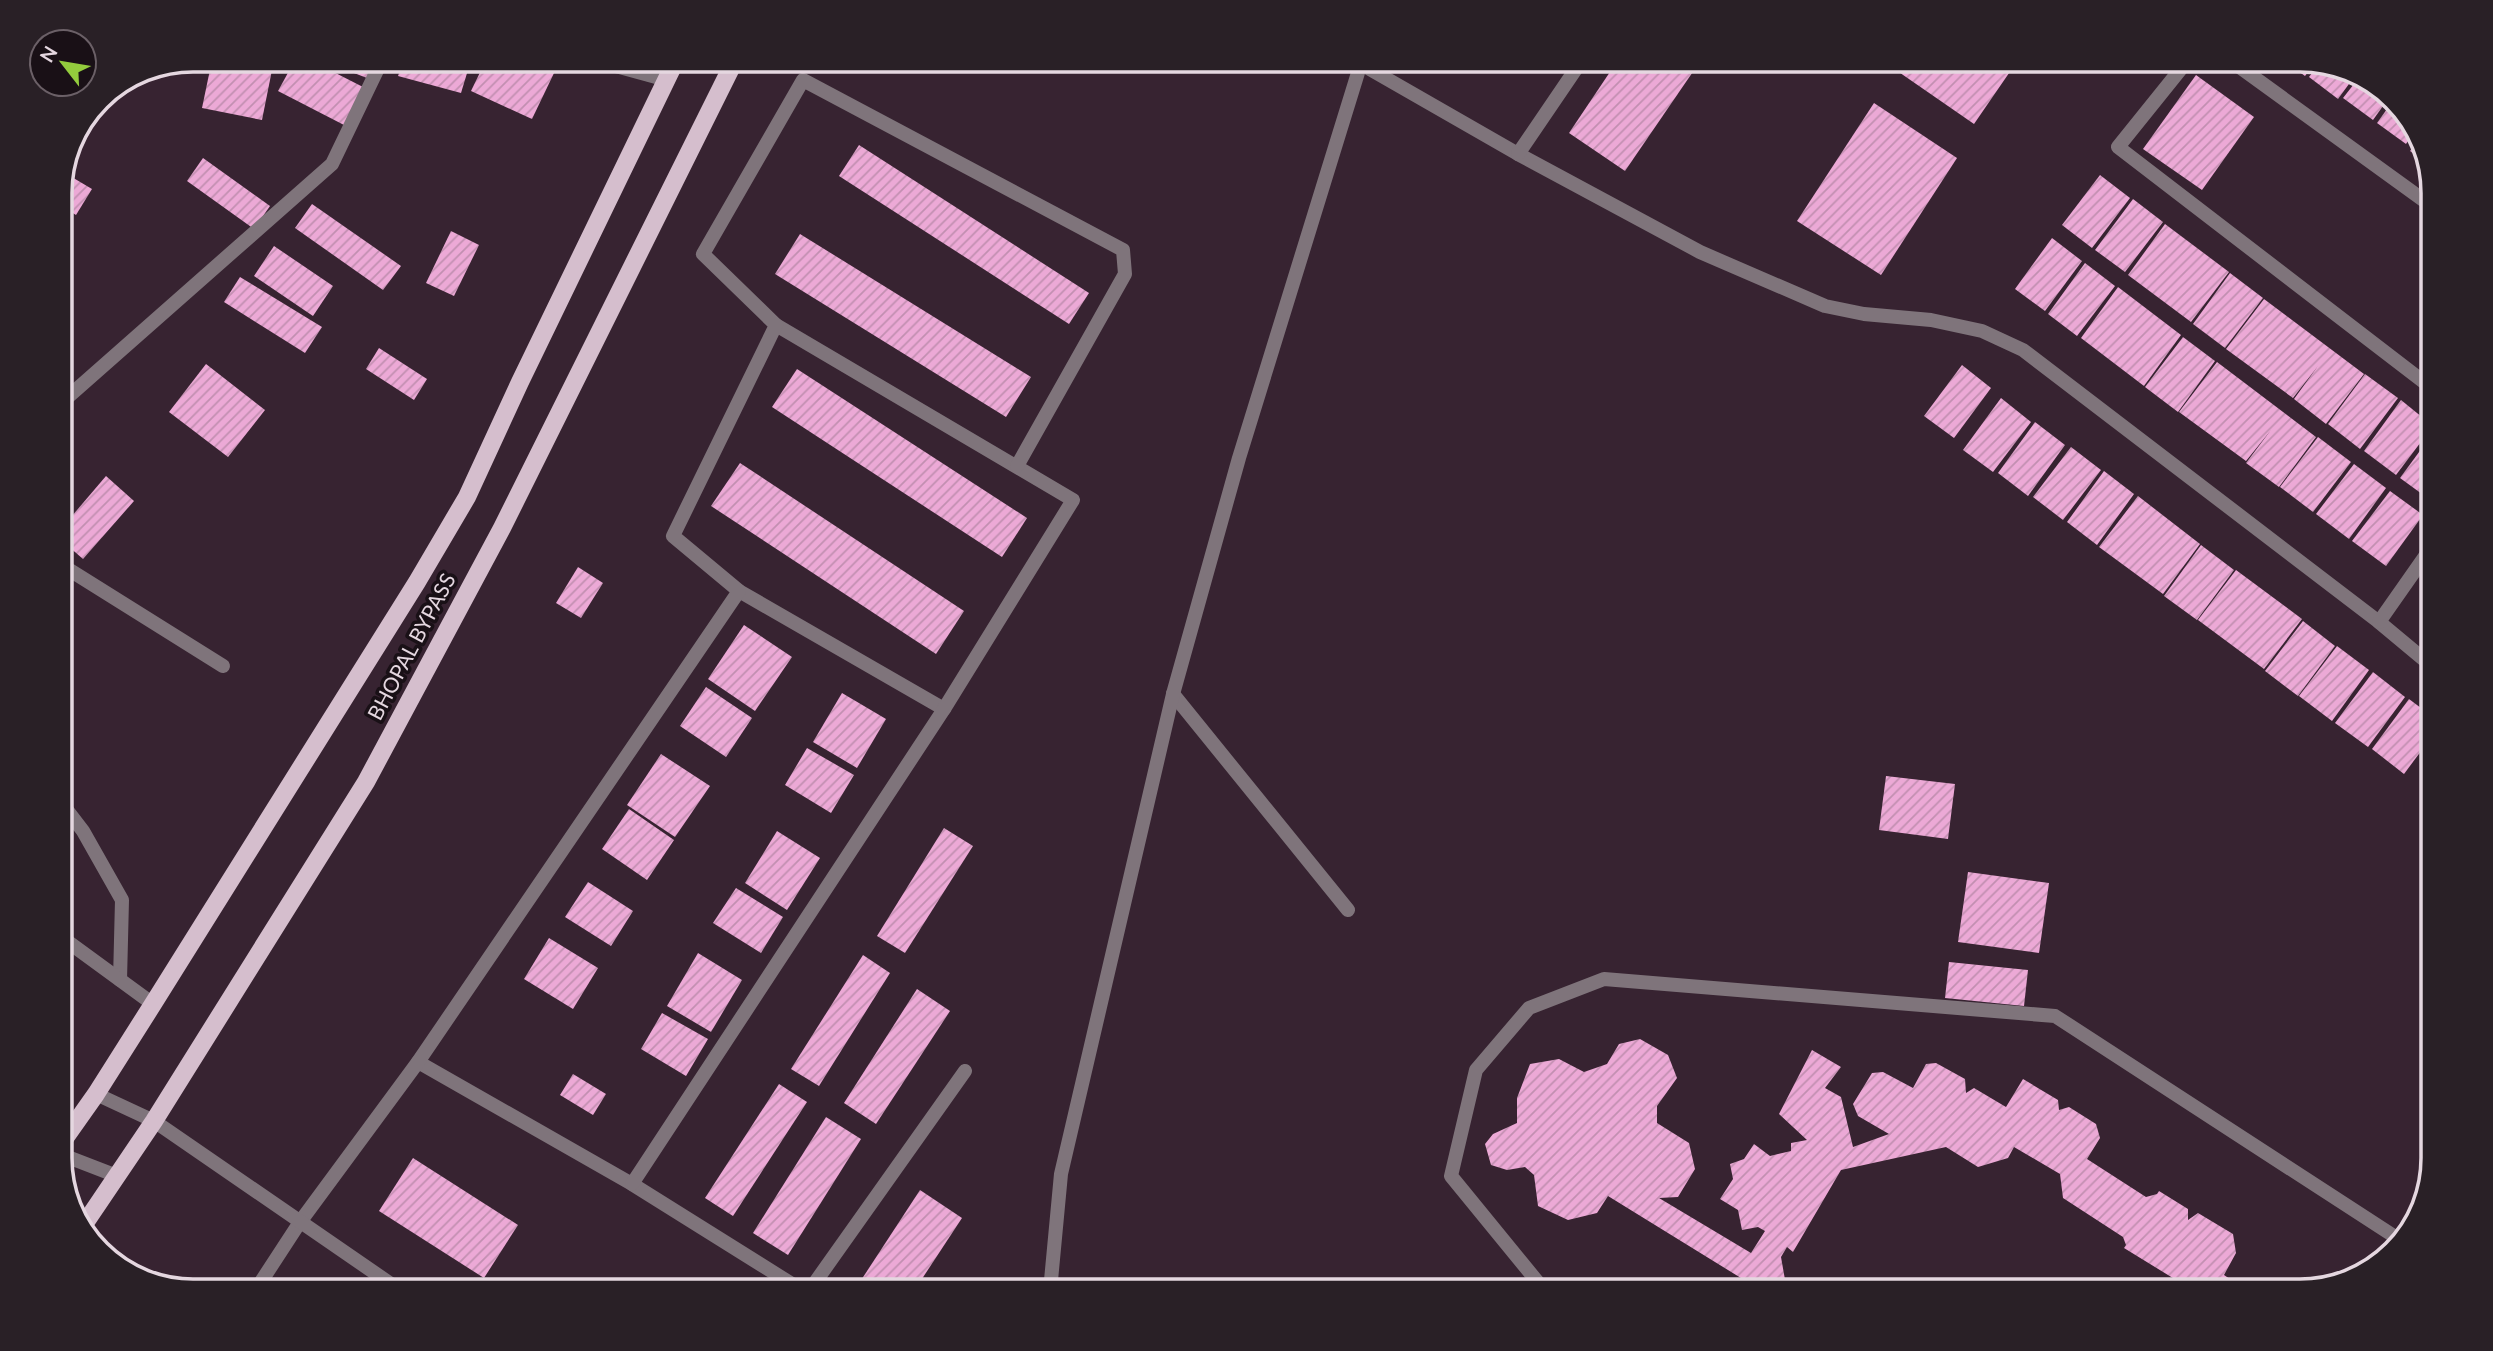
<svg xmlns="http://www.w3.org/2000/svg" width="2493" height="1351" font-family="Lato,sans-serif">
	<style>
		.building { fill: url(#building-hatch) }
		.lines { fill: none; stroke-linecap: round; stroke-linejoin: round }
		.service { stroke: #7f747b; stroke-width: 14 }
		.minor { stroke: #7f747b; stroke-width: 14 }
		.tertiary { stroke: #7f747b; stroke-width: 14 }
		.primary { stroke: #d5becd; stroke-width: 18 }
		.labels { text-anchor: middle; stroke-width: 7; stroke-linejoin: round; paint-order: stroke }
		.street-label { font-size: 21px; fill: #e5d7e0; stroke: #191016 }
		.rim { fill: none; stroke: #e5d7e0; stroke-width: 3.5 }
	</style>
	<defs>
		<pattern id="building-hatch" width="6" height="6" patternUnits="userSpaceOnUse" patternTransform="scale(1.75)"><rect width="6" height="6" fill="#eca9d6"/><path d="M-1 1l2-2M0 6l6-6M5 7l2-2" fill="none" stroke="#c28fb1"/></pattern>
	</defs>
	<rect width="100%" height="100%" fill="#372331"/>
	<!-- building -->
	<g class="building">
		<polygon points="212,60 274,60 262,120 202,108"/>
		<polygon points="295,60 310,60 363,87 344,125 278,91"/>
		<polygon points="320,60 375,60 367,78"/>
		<polygon points="403,60 471,60 461,93 398,76"/>
		<polygon points="486,60 531,60 555,71 532,119 471,91"/>
		<polygon points="1513,60 1542,60 1534,73"/>
		<polygon points="1618,60 1701,60 1625,171 1569,133"/>
		<polygon points="1898,60 2018,60 1974,124 1893,68"/>
		<polygon points="2283,60 2300,60 2315,63 2305,76"/>
		<polygon points="2319,64 2357,73 2338,99 2309,77"/>
		<polygon points="2196,75 2254,117 2202,190 2143,149"/>
		<polygon points="2361,75 2388,99 2373,120 2343,98"/>
		<polygon points="2392,102 2411,119 2415,131 2406,144 2377,123"/>
		<polygon points="1874,103 1957,158 1881,275 1797,221"/>
		<polygon points="2418,140 2426,163 2410,151"/>
		<polygon points="859,145 1089,293 1069,324 839,176"/>
		<polygon points="203,158 270,206 254,229 187,181"/>
		<polygon points="65,173 92,189 76,215 60,205 60,184"/>
		<polygon points="2100,175 2130,198 2092,248 2062,225"/>
		<polygon points="2133,199 2163,222 2125,272 2095,250"/>
		<polygon points="312,204 401,266 383,290 295,228"/>
		<polygon points="2165,224 2229,272 2191,322 2128,275"/>
		<polygon points="451,231 479,245 454,296 426,283"/>
		<polygon points="800,234 1031,377 1006,417 775,274"/>
		<polygon points="2052,238 2082,261 2045,311 2015,289"/>
		<polygon points="274,246 333,286 313,316 254,276"/>
		<polygon points="2085,263 2115,286 2077,336 2048,314"/>
		<polygon points="2230,273 2263,298 2225,348 2193,324"/>
		<polygon points="240,277 322,327 305,353 224,302"/>
		<polygon points="2118,287 2181,335 2144,386 2081,338"/>
		<polygon points="2264,299 2364,374 2326,424 2294,399 2318,366 2293,398 2226,349"/>
		<polygon points="2183,337 2215,361 2178,412 2145,387"/>
		<polygon points="379,348 427,379 414,400 366,369"/>
		<polygon points="2217,362 2316,437 2279,487 2246,463 2271,430 2246,461 2179,412"/>
		<polygon points="206,364 265,410 228,457 169,412"/>
		<polygon points="1962,365 1991,388 1954,438 1924,416"/>
		<polygon points="797,369 1027,518 1002,557 772,407"/>
		<polygon points="2365,374 2398,398 2360,449 2328,424"/>
		<polygon points="2001,398 2031,422 1993,472 1963,450"/>
		<polygon points="2401,400 2433,426 2396,475 2364,451"/>
		<polygon points="2035,422 2065,445 2028,496 1998,473"/>
		<polygon points="2433,433 2433,502 2400,478"/>
		<polygon points="2318,437 2351,462 2313,512 2280,487"/>
		<polygon points="2071,447 2101,470 2063,520 2033,497"/>
		<polygon points="740,463 964,611 936,654 711,506"/>
		<polygon points="2354,464 2386,488 2349,539 2316,514"/>
		<polygon points="2104,471 2134,494 2097,545 2067,522"/>
		<polygon points="106,476 134,501 83,559 60,539 60,530"/>
		<polygon points="2390,491 2423,515 2386,566 2352,541"/>
		<polygon points="2138,496 2200,544 2163,594 2099,547"/>
		<polygon points="2201,545 2234,570 2197,620 2164,596"/>
		<polygon points="578,567 603,583 581,618 556,603"/>
		<polygon points="2236,570 2302,619 2264,669 2198,620"/>
		<polygon points="2303,621 2335,646 2298,696 2265,671"/>
		<polygon points="744,625 792,657 755,711 708,679"/>
		<polygon points="2337,646 2369,670 2332,721 2299,696"/>
		<polygon points="2373,672 2405,697 2368,747 2335,723"/>
		<polygon points="706,687 752,718 726,757 680,726"/>
		<polygon points="842,693 886,719 857,768 813,742"/>
		<polygon points="2409,699 2433,717 2433,735 2404,774 2372,749"/>
		<polygon points="807,748 854,775 831,813 785,785"/>
		<polygon points="661,754 710,786 675,837 627,805"/>
		<polygon points="1886,776 1955,784 1948,839 1879,830"/>
		<polygon points="629,809 674,840 647,880 602,849"/>
		<polygon points="944,828 973,846 905,953 877,936"/>
		<polygon points="777,831 820,858 787,910 745,883"/>
		<polygon points="1968,872 2049,883 2039,953 1958,942"/>
		<polygon points="588,882 633,911 611,946 565,917"/>
		<polygon points="736,888 783,917 761,953 713,923"/>
		<polygon points="549,938 598,968 573,1009 524,979"/>
		<polygon points="698,953 742,980 711,1032 667,1006"/>
		<polygon points="863,955 890,973 819,1086 791,1069"/>
		<polygon points="1949,962 2028,970 2024,1006 1945,998"/>
		<polygon points="917,989 950,1011 876,1124 844,1103"/>
		<polygon points="662,1013 708,1039 686,1076 641,1049"/>
		<polygon points="1640,1039 1668,1055 1677,1078 1657,1106 1657,1123 1689,1143 1695,1169 1678,1197 1659,1198 1751,1253 1765,1231 1758,1227 1742,1230 1738,1210 1720,1199 1733,1179 1730,1164 1744,1159 1754,1144 1770,1156 1791,1151 1791,1143 1807,1140 1779,1114 1812,1050 1841,1067 1825,1088 1841,1097 1853,1147 1889,1134 1858,1116 1853,1104 1872,1073 1883,1072 1913,1088 1926,1064 1936,1063 1965,1079 1966,1093 1974,1088 2006,1107 2023,1079 2058,1100 2059,1110 2069,1107 2096,1124 2100,1138 2087,1159 2146,1197 2157,1194 2159,1191 2188,1209 2188,1220 2198,1213 2233,1234 2236,1253 2224,1275 2242,1287 2243,1291 2177,1291 2181,1283 2124,1248 2126,1245 2123,1237 2063,1198 2060,1174 2014,1147 2008,1158 1978,1167 1946,1147 1841,1170 1793,1252 1787,1247 1781,1257 1787,1291 1762,1291 1608,1196 1597,1213 1568,1220 1538,1206 1534,1175 1525,1167 1507,1170 1491,1165 1485,1144 1493,1134 1517,1123 1517,1098 1530,1064 1559,1059 1584,1072 1607,1064 1619,1044"/>
		<polygon points="573,1074 606,1094 593,1115 560,1095"/>
		<polygon points="779,1084 807,1102 733,1216 705,1198"/>
		<polygon points="826,1117 861,1139 788,1255 753,1233"/>
		<polygon points="413,1158 518,1225 484,1278 379,1211"/>
		<polygon points="920,1190 962,1218 914,1291 854,1291"/>
	</g>
	<g class="lines">
		<!-- service -->
		<g class="service">
			<polyline points="1173,694 1348,910"/>
			<polyline points="1545,1291 1451,1176 1476,1070 1529,1008 1604,979 2055,1016 2400,1240"/>
		</g>
		<!-- minor -->
		<g class="minor">
			<polyline points="594,60 667,80"/>
			<polyline points="1354,60 1518,154 1700,252 1825,306 1864,314 1931,320 1982,331 2023,350 2379,622 2433,667"/>
			<polyline points="2188,60 2118,147 2433,389"/>
			<polyline points="2230,60 2433,207"/>
			<polyline points="1518,154 1582,60"/>
			<polyline points="60,404 332,164 382,60"/>
			<polyline points="60,564 223,666"/>
			<polyline points="739,591 944,709"/>
			<polyline points="2379,622 2433,545"/>
			<polyline points="60,801 83,831 122,900 120,980"/>
			<polyline points="60,936 153,1004"/>
			<polyline points="418,1062 632,1184 803,1291"/>
			<polyline points="632,1184 944,709 1073,500 776,325"/>
			<polyline points="255,1291 300,1222 418,1062 739,591 673,536 776,325 703,254 803,80 1123,250 1125,274 1017,466"/>
			<polyline points="809,1291 965,1071"/>
			<polyline points="1050,1291 1061,1174 1173,694 1239,458 1361,63"/>
		</g>
		<!-- tertiary -->
		<g class="tertiary">
			<polyline points="96,1094 154,1121 401,1291"/>
			<polyline points="60,1154 117,1176"/>
		</g>
		<!-- primary -->
		<g class="primary">
			<polyline points="60,1145 96,1094 153,1004 417,582 467,497 520,382 676,60"/>
			<polyline points="81,1229 154,1121 366,782 502,528 735,60"/>
		</g>
	</g>
	<g class="labels">
		<!-- street labels -->
		<g class="street-label">
			<text transform="translate(412 647) rotate(-62)" y="7">BHOPAL BYPASS</text>
		</g>
	</g>
	<!-- crop -->
	<path d="M0 0H2493V1351H0ZM193 72H2300A121 121 0 0 1 2421 193V1158A121 121 0 0 1 2300 1279H193A121 121 0 0 1 72 1158V193A121 121 0 0 1 193 72Z" fill="#292026" fill-rule="evenodd"/>
	<path class="rim" d="M193 72H2300A121 121 0 0 1 2421 193V1158A121 121 0 0 1 2300 1279H193A121 121 0 0 1 72 1158V193A121 121 0 0 1 193 72Z"/>
	<!-- north arrow -->
	<g transform="translate(63 63) rotate(301)"><circle r="33" fill="#191016" stroke="#6b6067" stroke-width="2"/>
	<path d="M0-5L12 26L0 18L-12 26Z" fill="#93cc3d"/>
	<text y="-10" font-size="19" font-weight="bold" text-anchor="middle" fill="#e5d7e0">N</text>
	</g>
</svg>
